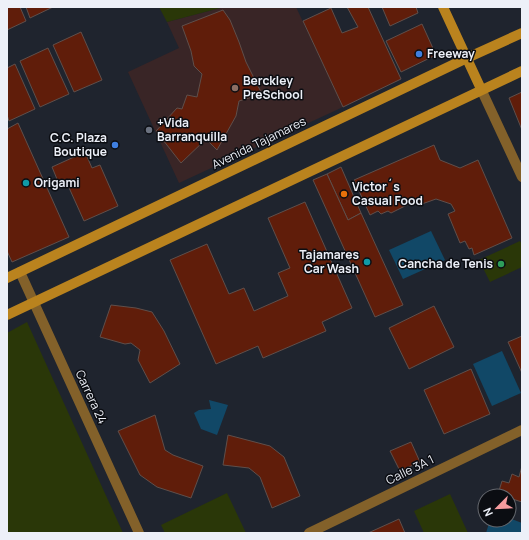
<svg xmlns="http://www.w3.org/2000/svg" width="529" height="540" font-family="Manrope,sans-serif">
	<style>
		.education { fill: #392526 }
		.green { fill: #2a3708 }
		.water { fill: #114867 }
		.building { fill: #601d0a; stroke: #5f4f4b }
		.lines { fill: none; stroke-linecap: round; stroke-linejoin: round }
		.street { stroke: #83612a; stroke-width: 10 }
		.secondary { stroke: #ba831e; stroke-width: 10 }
		.shop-dot { fill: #3f7fe0; stroke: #0b0d12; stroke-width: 1.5 }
		.education-dot { fill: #8d6e63; stroke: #0b0d12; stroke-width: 1.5 }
		.worship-dot { fill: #6b7280; stroke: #0b0d12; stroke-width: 1.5 }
		.culture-dot { fill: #0f9aa8; stroke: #0b0d12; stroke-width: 1.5 }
		.food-dot { fill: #e8710a; stroke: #0b0d12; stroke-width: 1.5 }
		.leisure-dot { fill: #2e9e5b; stroke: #0b0d12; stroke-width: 1.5 }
		.labels { text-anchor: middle; stroke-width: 3; stroke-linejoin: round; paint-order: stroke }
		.poi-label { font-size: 12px; font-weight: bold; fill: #edf0f8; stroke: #0b0d12; text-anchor: start }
		.street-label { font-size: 12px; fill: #edf0f8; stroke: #0b0d12 }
	</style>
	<rect width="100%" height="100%" fill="#1f242e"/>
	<!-- education -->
	<polygon class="education" points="224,7 296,7 343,107 179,183 128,72 179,48 167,22"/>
	<!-- green -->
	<g class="green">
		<polygon points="159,7 224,7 167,22"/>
		<polygon points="520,241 522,245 522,267 490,282 479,260"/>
		<polygon points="27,322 123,533 7,533 7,333"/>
		<polygon points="227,493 246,533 165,533 161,525"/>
		<polygon points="450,494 468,533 424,533 414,511"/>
	</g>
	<!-- water -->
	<g class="water">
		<polygon points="431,231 445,260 403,279 389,250"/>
		<polygon points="502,351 521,393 492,406 473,364"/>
		<polygon points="209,400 228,405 217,435 201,429 194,413 199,410 211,409"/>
		<polygon points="509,518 522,523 522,533 486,533 490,520 509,520"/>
	</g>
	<!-- building -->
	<g class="building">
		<polygon points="7,7 20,7 26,21 7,30"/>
		<polygon points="26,7 53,7 30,18"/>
		<polygon points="347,7 368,7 401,79 343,107 303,21 331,8 342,33 358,27"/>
		<polygon points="382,7 416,7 418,13 390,26"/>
		<polygon points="223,10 230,20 239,42 246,62 262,94 239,101 236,116 217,150 206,139 181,163 156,131 177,108 182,109 187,95 197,97 202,74 194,66 191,51 182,26"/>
		<polygon points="422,24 436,55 401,72 386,41"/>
		<polygon points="81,32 102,80 74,92 53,45"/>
		<polygon points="48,48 69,94 40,107 20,61"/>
		<polygon points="15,64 35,109 9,121 7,115 7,68"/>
		<polygon points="522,92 522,130 509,98"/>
		<polygon points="18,123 69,237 12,262 7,251 7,129"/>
		<polygon points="434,145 440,160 460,168 478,160 512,238 474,255 472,248 469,249 465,241 460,243 448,214 455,211 451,204 436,199 419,205 413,202 391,213 388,211 381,214 378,211 370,215 354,180"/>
		<polygon points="85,152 92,168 100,165 118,206 84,221 66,181 59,184 52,167"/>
		<polygon points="341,167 361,213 348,220 327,174"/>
		<polygon points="327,174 348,220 361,213 403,305 375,317 313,180"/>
		<polygon points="305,202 352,308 322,322 326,331 263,358 258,346 216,364 170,260 207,244 229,294 244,288 254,311 288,296 278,273 290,268 268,218"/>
		<polygon points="111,305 136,308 152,312 164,331 180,364 150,383 138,360 140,350 131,343 125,344 100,337"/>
		<polygon points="434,306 454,347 409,369 389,328"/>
		<polygon points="522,336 522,373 508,342"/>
		<polygon points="471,369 490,414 444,434 424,390"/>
		<polygon points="155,415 165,450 173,455 203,466 191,498 157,487 140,475 118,431"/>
		<polygon points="228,435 270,446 284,457 300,496 272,508 260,477 249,468 223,465"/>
		<polygon points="411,442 420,462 400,471 390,451"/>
		<polygon points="522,466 522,502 509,498 509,496 498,494 502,481 509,483 512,474 519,477"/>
		<polygon points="399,519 405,533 368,533"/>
	</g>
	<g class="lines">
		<!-- street -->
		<g class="street">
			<polyline points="481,89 522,177"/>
			<polyline points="20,272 139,533"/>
			<polyline points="309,533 522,430"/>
		</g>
		<!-- secondary -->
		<g class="secondary">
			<polyline points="443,7 481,89"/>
			<polyline points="7,278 467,58 522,33"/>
			<polyline points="7,315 522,71"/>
		</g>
	</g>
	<!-- markers -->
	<g class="shop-dot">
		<circle cx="419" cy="54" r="4"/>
		<circle cx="115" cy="145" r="4"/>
	</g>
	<circle class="education-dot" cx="235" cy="88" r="4"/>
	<circle class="worship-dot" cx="149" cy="130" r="4"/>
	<g class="culture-dot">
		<circle cx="26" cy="183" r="4"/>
		<circle cx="367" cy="262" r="4"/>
	</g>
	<circle class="food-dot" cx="344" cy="194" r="4"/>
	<circle class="leisure-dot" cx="501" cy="264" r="4"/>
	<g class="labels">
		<!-- poi labels -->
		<g class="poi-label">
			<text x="427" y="58">Freeway</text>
			<text x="243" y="85">Berckley<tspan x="243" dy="14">PreSchool</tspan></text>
			<text x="157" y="127">+Vida<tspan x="157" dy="14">Barranquilla</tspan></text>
			<text x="107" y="142" text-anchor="end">C.C. Plaza<tspan x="107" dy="14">Boutique</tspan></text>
			<text x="34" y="187">Origami</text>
			<text x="352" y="191">Victor´s<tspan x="352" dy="14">Casual Food</tspan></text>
			<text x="359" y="259" text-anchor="end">Tajamares<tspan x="359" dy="14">Car Wash</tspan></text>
			<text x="493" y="268" text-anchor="end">Cancha de Tenis</text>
		</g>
		<!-- street labels -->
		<g class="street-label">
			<text transform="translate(259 143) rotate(-26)" y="4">Avenida Tajamares</text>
			<text transform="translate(91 397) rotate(65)" y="4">Carrera 24</text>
			<text transform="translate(410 470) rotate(-26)" y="4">Calle 3A 1</text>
		</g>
	</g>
	<!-- border -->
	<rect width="529" height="540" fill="none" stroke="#edf0f8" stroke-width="16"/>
	<!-- north arrow -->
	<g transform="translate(497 508) rotate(246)"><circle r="19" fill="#0b0d12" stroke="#65686e"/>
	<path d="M0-3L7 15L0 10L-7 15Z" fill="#f59b9e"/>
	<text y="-6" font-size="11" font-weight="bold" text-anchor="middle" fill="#edf0f8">N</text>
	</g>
</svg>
